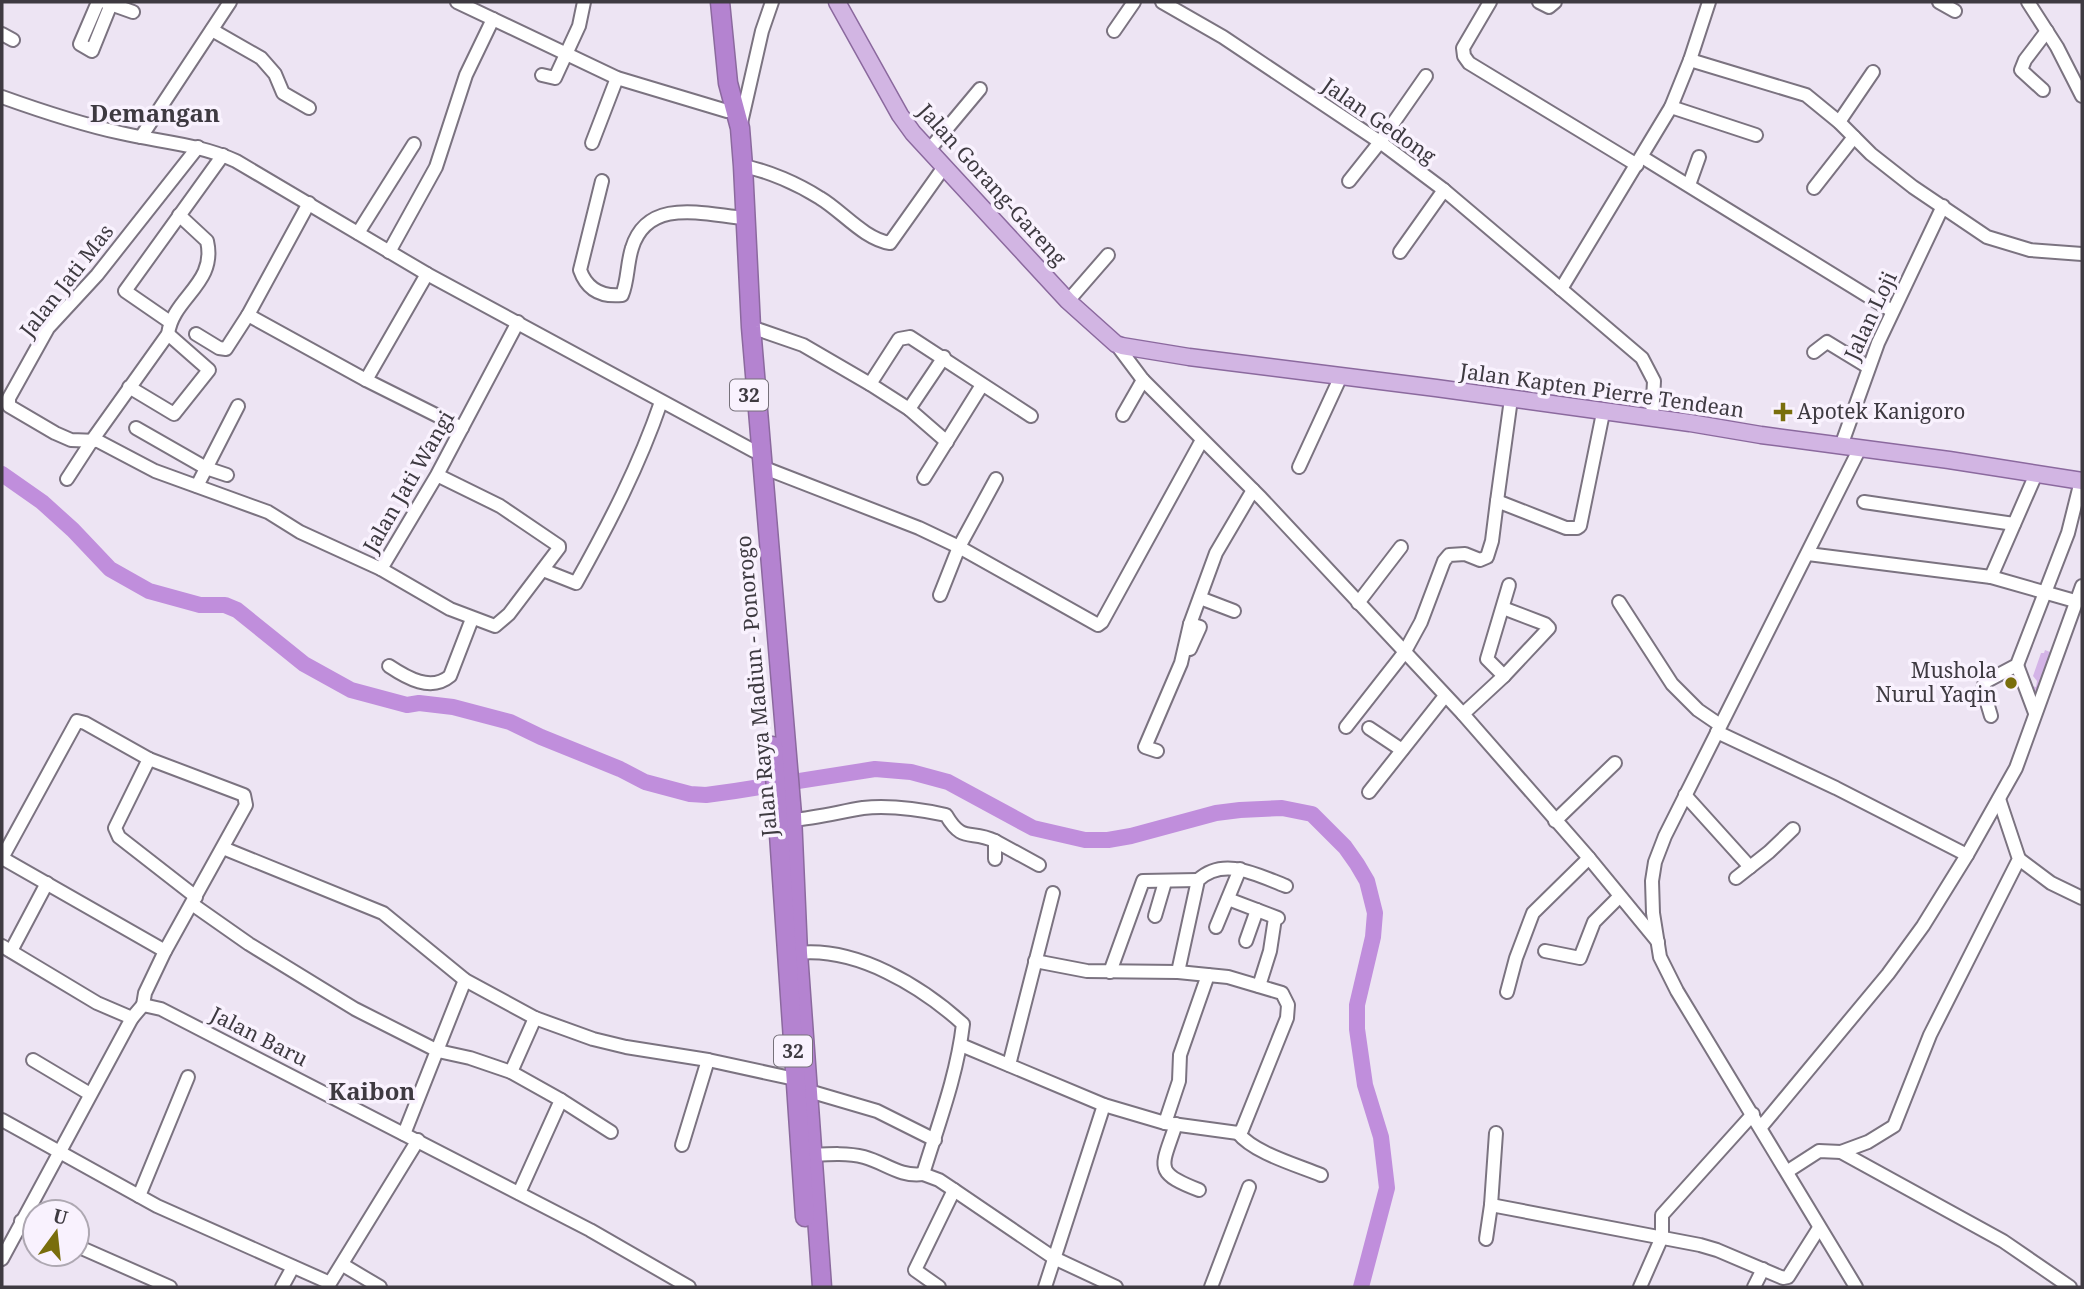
<svg xmlns="http://www.w3.org/2000/svg" width="2084" height="1289" font-family="'Noto Serif',serif">
	<style>
		.forest { fill: url(#forest-firs) }
		.lines { fill: none; stroke-linecap: round; stroke-linejoin: round }
		.river { stroke: #c08edc; stroke-width: 16 }
		.minor-casing { stroke: #7b7380; stroke-width: 16 }
		.major-casing { stroke: #8b699e; stroke-width: 19 }
		.highway-casing { stroke: #8b699e; stroke-width: 21 }
		.minor { stroke: #fff; stroke-width: 12 }
		.major { stroke: #d2b5e3; stroke-width: 16 }
		.highway { stroke: #b483d0; stroke-width: 18 }
		.poi-dot { fill: #796e0c; stroke: #f9f2fe; stroke-width: 2.5 }
		.labels { text-anchor: middle; stroke-width: 7; stroke-linejoin: round; paint-order: stroke }
		.shield { fill: #f9f2fe; stroke: #76717a; stroke-width: 2 }
		.shield-label { font-size: 19px; font-weight: bold; fill: #3e3a41 }
		.street-label { font-size: 21px; fill: #3e3a41; stroke: #f9f2fe }
		.poi-label { font-size: 21px; fill: #3e3a41; stroke: #f9f2fe; text-anchor: start }
		.quarter-label { font-size: 24px; font-weight: bold; fill: #3e3a41; stroke: #f9f2fe }
	</style>
	<defs>
		<pattern id="forest-firs" width="22" height="20" patternUnits="userSpaceOnUse" patternTransform="scale(1.75)"><rect width="22" height="20" fill="#d4b4e7"/><path d="M5 1l3.5 6h-7zM16 11l3.5 6h-7z" fill="#ad93bd"/></pattern>
	</defs>
	<rect width="100%" height="100%" fill="#ede4f3"/>
	<!-- forest -->
	<polygon class="forest" points="2045,650 2055,654 2035,700 2027,685 2036,687 2037,681 2033,676 2041,653 2044,653"/>
	<g class="lines">
		<!-- river -->
		<polyline class="river" points="2,474 42,502 73,530 110,569 149,591 200,605 225,605 237,610 304,664 351,690 407,705 419,703 453,707 510,722 541,737 620,769 645,782 690,794 706,795 735,791 875,769 911,772 948,782 1033,828 1085,840 1108,840 1131,836 1216,813 1240,810 1282,808 1312,814 1345,847 1357,864 1367,881 1375,913 1373,937 1357,1005 1357,1029 1365,1085 1381,1137 1387,1188 1361,1287"/>
		<!-- minor casing -->
		<g class="minor-casing">
			<g id="minor">
				<polyline points="98,2 80,44 92,51 111,4"/>
				<polyline points="105,2 133,12"/>
				<polyline points="457,2 617,78 727,111"/>
				<polyline points="1162,2 1223,37 1380,142 1444,190 1561,289 1642,358 1654,381 1652,418"/>
				<polyline points="1490,2 1463,48 1464,56 1469,63 1637,165"/>
				<polyline points="1539,2 1549,7 1555,2"/>
				<polyline points="1939,2 1955,11"/>
				<polyline points="2028,2 2057,47 2082,96"/>
				<polyline points="212,30 261,58 275,74 283,93 309,108"/>
				<polyline points="1114,31 1134,2"/>
				<polyline points="2,34 13,40"/>
				<polyline points="1690,60 1806,95 1839,122 1871,154 1913,187 1987,237 2030,250 2082,254"/>
				<polyline points="542,75 555,78 579,26 584,2"/>
				<polyline points="2043,90 2021,70 2025,60 2047,31"/>
				<path d="M 2,97 C 41,111 80,124 121,133 C 160,142 199,144 236,161 L 427,274 L 754,451"/>
				<polyline points="1671,107 1756,135"/>
				<polyline points="1839,122 1873,72"/>
				<polyline points="741,123 762,31 772,2"/>
				<polyline points="141,137 230,2"/>
				<polyline points="592,143 617,78"/>
				<polyline points="198,147 97,275 48,328 9,398 9,406 55,433 71,440 98,441 155,471 268,512 300,532 381,569"/>
				<polyline points="929,150 980,89"/>
				<polyline points="1642,157 1892,311"/>
				<path d="M 743,166 C 769,171 798,184 820,198 C 842,211 864,239 890,243 L 944,167"/>
				<path d="M 602,181 L 580,270 C 587,290 602,297 622,295 C 628,281 627,263 632,248 C 648,196 706,215 745,218"/>
				<polyline points="1349,181 1380,142 1426,76"/>
				<polyline points="1689,185 1699,157"/>
				<polyline points="1814,188 1854,137"/>
				<polyline points="309,203 248,315 366,380 462,428"/>
				<polyline points="358,233 414,144"/>
				<polyline points="389,252 436,167 466,75 493,19"/>
				<polyline points="1400,252 1444,190"/>
				<polyline points="1561,289 1671,107 1690,60 1709,2"/>
				<polyline points="1068,301 1108,255"/>
				<polyline points="170,322 125,291 223,155"/>
				<polyline points="751,327 803,345 870,384 909,409 947,442"/>
				<polyline points="196,334 219,348 226,349 248,315"/>
				<polyline points="1116,344 1143,380 1261,498 1463,714 1589,858 1658,942"/>
				<polyline points="1814,352 1827,342 1868,367"/>
				<polyline points="366,380 427,274"/>
				<polyline points="870,384 899,339 910,337 1031,416"/>
				<polyline points="129,387 174,414 209,370 168,334"/>
				<polyline points="909,409 944,357"/>
				<polyline points="1123,415 1143,380"/>
				<polyline points="136,428 206,468 227,475"/>
				<polyline points="1841,446 1878,343 1943,206"/>
				<polyline points="762,467 919,528 959,547 1098,625 1102,622 1202,440"/>
				<polyline points="1299,467 1341,376"/>
				<polyline points="437,475 500,506 559,546 559,548 509,614 495,626 450,609 381,569 437,475 518,322"/>
				<polyline points="924,478 982,385"/>
				<path d="M 67,479 L 93,439 L 168,334 C 173,297 217,284 207,241 L 179,215"/>
				<polyline points="197,486 238,406"/>
				<polyline points="1497,501 1511,399"/>
				<polyline points="1864,502 2014,524"/>
				<polyline points="1808,554 1991,577 2075,601"/>
				<path d="M 543,570 L 576,583 C 609,524 639,466 661,402"/>
				<polyline points="1991,577 2036,474"/>
				<polyline points="940,595 959,547 996,479"/>
				<polyline points="1200,598 1234,611"/>
				<polyline points="1619,602 1672,684 1698,710 1720,725"/>
				<polyline points="1358,603 1401,547"/>
				<polyline points="1190,649 1200,627 1190,624"/>
				<polyline points="2017,665 2035,713"/>
				<path d="M 389,666 C 407,678 431,692 450,676 L 472,619"/>
				<polyline points="1504,676 1487,659 1509,585"/>
				<polyline points="1463,714 1504,676 1549,628 1545,624 1503,608"/>
				<polyline points="1991,716 1983,689 1985,682 2017,665 2068,533 2081,481"/>
				<polyline points="1346,727 1404,653 1421,622 1444,561 1449,555 1465,554 1480,560 1487,557 1492,541 1497,501 1566,528 1577,528 1580,526 1603,413"/>
				<polyline points="1369,728 1402,750"/>
				<polyline points="1717,732 1836,788 1967,855"/>
				<polyline points="1157,751 1145,747 1181,663 1190,624 1216,553 1253,490"/>
				<polyline points="149,759 115,828 119,837 196,897"/>
				<polyline points="1369,792 1445,696"/>
				<polyline points="1685,795 1750,867"/>
				<path d="M 792,820 C 816,818 839,812 863,808 C 891,805 918,809 946,815 C 963,844 970,829 995,841 L 995,859"/>
				<polyline points="1555,821 1615,763"/>
				<polyline points="995,841 1039,865"/>
				<polyline points="223,848 383,913 465,980 535,1018 593,1039 626,1047 708,1060 795,1079"/>
				<polyline points="2,858 77,721 85,723 149,759 244,795 246,805 165,951 145,993 143,1005"/>
				<polyline points="2,858 165,951"/>
				<polyline points="2019,859 2051,883 2082,898"/>
				<polyline points="1736,878 1769,852 1793,829"/>
				<polyline points="1228,899 1278,918"/>
				<polyline points="192,904 249,944 355,1009 438,1051 470,1058 511,1072 561,1100 519,1193"/>
				<polyline points="1155,916 1165,882"/>
				<polyline points="1216,927 1240,869"/>
				<polyline points="1246,941 1257,910"/>
				<polyline points="2,946 97,1003 132,1018 143,1005 161,1009 590,1230 689,1287"/>
				<polyline points="11,951 47,883"/>
				<polyline points="1545,951 1580,958 1594,922 1619,897"/>
				<path d="M 798,953 C 857,947 921,986 963,1024 C 957,1076 938,1125 923,1174 L 939,1180 L 954,1190 L 1054,1258 L 1116,1287"/>
				<polyline points="1035,961 1087,971 1178,972 1228,977 1282,993 1288,1005 1287,1018 1242,1130 1238,1133"/>
				<polyline points="1110,972 1143,881 1198,880"/>
				<path d="M 1178,972 L 1198,880 C 1224,856 1257,875 1286,886"/>
				<polyline points="1259,986 1270,951 1275,918"/>
				<polyline points="1507,992 1516,958 1533,913 1589,858"/>
				<polyline points="961,1045 1104,1105 1165,1123 1238,1133"/>
				<polyline points="33,1060 90,1094"/>
				<polyline points="1009,1065 1053,893"/>
				<polyline points="511,1072 535,1018"/>
				<polyline points="802,1089 877,1111 935,1140"/>
				<polyline points="561,1100 611,1132"/>
				<polyline points="2,1120 157,1206 330,1283 418,1140"/>
				<polyline points="1165,1123 1179,1081 1180,1055 1208,975"/>
				<path d="M 1176,1124 C 1162,1167 1152,1172 1199,1190"/>
				<polyline points="1761,1127 1888,974 1923,926 1967,855 2016,768 2082,586"/>
				<path d="M 1238,1133 C 1254,1153 1297,1165 1321,1175"/>
				<polyline points="404,1134 465,980"/>
				<polyline points="682,1145 708,1060"/>
				<polyline points="1841,1152 1868,1142 1894,1126 1930,1035 2019,859 1999,799"/>
				<path d="M 814,1155 C 831,1154 848,1153 864,1157 C 886,1163 899,1177 923,1174"/>
				<polyline points="1788,1171 1819,1151 1841,1152 2003,1241 2070,1287"/>
				<polyline points="139,1196 188,1077"/>
				<polyline points="1491,1205 1700,1245 1717,1250 1783,1278 1788,1277 1819,1228"/>
				<polyline points="21,1221 35,1227"/>
				<polyline points="1486,1239 1491,1205 1496,1133"/>
				<polyline points="77,1246 170,1287"/>
				<polyline points="2,1259 132,1018"/>
				<polyline points="343,1265 380,1287"/>
				<polyline points="282,1287 293,1267"/>
				<polyline points="939,1287 915,1270 954,1190"/>
				<polyline points="1045,1287 1104,1105"/>
				<polyline points="1211,1287 1249,1187"/>
				<polyline points="1640,1287 1662,1237 1662,1215 1753,1114"/>
				<polyline points="1754,1287 1763,1269"/>
				<polyline points="1856,1287 1677,991 1660,957 1653,913 1652,881 1655,862 1665,836 1859,450"/>
			</g>
		</g>
		<!-- major casing -->
		<g class="major-casing">
			<polyline id="major" points="837,2 900,115 913,133 1068,301 1116,344 1122,346 1189,357 1436,388 1690,423 1761,435 1949,460 2082,481"/>
		</g>
		<!-- highway casing -->
		<g class="highway-casing">
			<g id="highway">
				<polyline points="720,2 728,83 740,128 743,166 751,327 792,815 798,953 822,1287"/>
				<polyline points="773,746 805,1217"/>
			</g>
		</g>
		<!-- minor -->
		<use href="#minor" class="minor"/>
		<!-- major -->
		<use href="#major" class="major"/>
		<!-- highway -->
		<use href="#highway" class="highway"/>
	</g>
	<!-- markers -->
	<g class="poi-dot">
		<path d="M1779.5 401.5h7v7h7v7h-7v7h-7v-7h-7v-7h7z"/>
		<circle cx="2011" cy="683" r="7"/>
	</g>
	<g class="labels">
		<!-- shield labels -->
		<g class="shield">
			<rect x="730" y="379.5" width="38" height="31" rx="5"/>
			<rect x="774" y="1035.5" width="38" height="31" rx="5"/>
		</g>
		<g class="shield-label">
			<text x="749" y="402">32</text>
			<text x="793" y="1058">32</text>
		</g>
		<!-- street labels -->
		<g class="street-label">
			<text transform="translate(1379 121) rotate(35)" y="7">Jalan Gedong</text>
			<text transform="translate(992 185) rotate(48)" y="7">Jalan Gorang-Gareng</text>
			<text transform="translate(67 281) rotate(-52)" y="7">Jalan Jati Mas</text>
			<text transform="translate(1871 316) rotate(-65)" y="7">Jalan Loji</text>
			<text transform="translate(1602 391) rotate(8)" y="7">Jalan Kapten Pierre Tendean</text>
			<text transform="translate(409 482) rotate(-60)" y="7">Jalan Jati Wangi</text>
			<text transform="translate(757 686) rotate(-95)" y="7">Jalan Raya Madiun - Ponorogo</text>
			<text transform="translate(259 1037) rotate(27)" y="7">Jalan Baru</text>
		</g>
		<!-- poi labels -->
		<g class="poi-label">
			<text x="1797" y="419">Apotek Kanigoro</text>
			<text x="1997" y="678" text-anchor="end">Mushola<tspan x="1997" dy="24">Nurul Yaqin</tspan></text>
		</g>
		<!-- quarter labels -->
		<g class="quarter-label">
			<text x="155" y="122">Demangan</text>
			<text x="372" y="1100">Kaibon</text>
		</g>
	</g>
	<!-- border -->
	<rect width="2084" height="1289" fill="none" stroke="#3e3a41" stroke-width="7"/>
	<!-- north arrow -->
	<g transform="translate(56 1233) rotate(15)"><circle r="33" fill="#f9f2fe" stroke="#aea8b2" stroke-width="2"/>
	<path d="M0-5L12 26L0 18L-12 26Z" fill="#796e0c"/>
	<text y="-10" font-size="19" font-weight="bold" text-anchor="middle" fill="#3e3a41">U</text>
	</g>
</svg>
